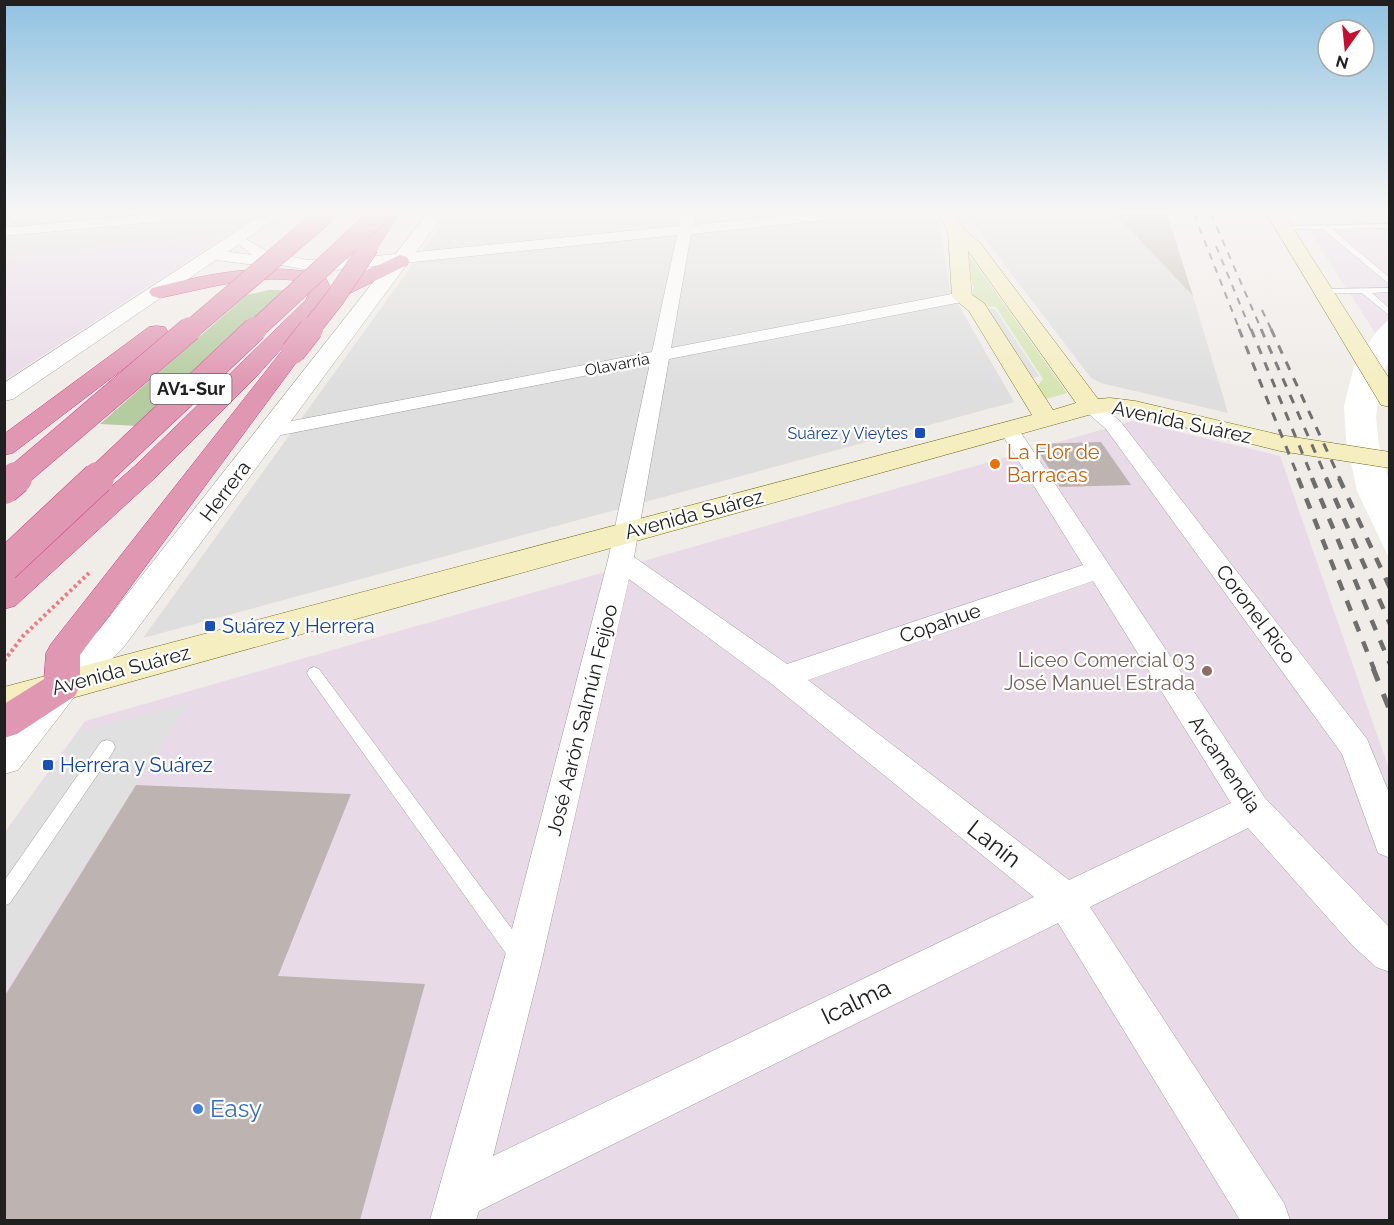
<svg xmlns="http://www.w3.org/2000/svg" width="1394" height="1225" font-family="Raleway,sans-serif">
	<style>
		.residential { fill: #dedede }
		.industrial { fill: #e9dae8 }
		.construction { fill: #c4c1b4 }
		.grass { fill: #d5e5b3 }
		.forest { fill: #b5cca0 }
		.parking { fill: #e0e0e0 }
		.pier { fill: #fff }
		.building { fill: #bdb4b1 }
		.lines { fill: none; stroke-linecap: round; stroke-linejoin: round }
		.service-casing { stroke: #9d9d9d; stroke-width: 1 }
		.minor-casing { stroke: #9d9d9d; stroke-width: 1 }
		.tertiary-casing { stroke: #9d9d9d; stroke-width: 1 }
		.secondary-casing { stroke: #70690f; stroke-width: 1 }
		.motorway-casing { stroke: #cd3685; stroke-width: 1 }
		.path { stroke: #ee7b84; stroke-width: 4; stroke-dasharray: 3 3; stroke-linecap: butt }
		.service { fill: #fff; fill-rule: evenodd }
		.minor { fill: #fff; fill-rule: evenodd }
		.tertiary { fill: #fff; fill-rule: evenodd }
		.secondary { fill: #f5eec1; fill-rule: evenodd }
		.motorway { fill: #e097b2; fill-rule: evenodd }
		.rail-far3 { stroke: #6e6e6e; stroke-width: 2; stroke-dasharray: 7 7; stroke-linecap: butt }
		.rail-far2 { stroke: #6e6e6e; stroke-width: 3; stroke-dasharray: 9 9; stroke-linecap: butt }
		.rail-far1 { stroke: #6e6e6e; stroke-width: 4.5; stroke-dasharray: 11 11; stroke-linecap: butt }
		.rail { stroke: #6e6e6e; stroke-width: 5; stroke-dasharray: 14 14; stroke-linecap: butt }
		.motorway-bridge-far2-casing { stroke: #cd3685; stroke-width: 20; stroke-linecap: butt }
		.motorway-bridge-far1-casing { stroke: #cd3685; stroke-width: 25; stroke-linecap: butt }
		.motorway-bridge-casing { stroke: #cd3685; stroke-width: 33; stroke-linecap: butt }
		.motorway-bridge-far2 { stroke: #e097b2; stroke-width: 19 }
		.motorway-bridge-far1 { stroke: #e097b2; stroke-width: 24 }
		.motorway-bridge { stroke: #e097b2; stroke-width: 32 }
		.transit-dot { fill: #1a4fb4; stroke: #fff; stroke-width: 2 }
		.food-dot { fill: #e8710a; stroke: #fff; stroke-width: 2 }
		.education-dot { fill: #8d6e63; stroke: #fff; stroke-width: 2 }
		.shop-dot { fill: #3f7fe0; stroke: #fff; stroke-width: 2 }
		.labels { text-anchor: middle; stroke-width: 4.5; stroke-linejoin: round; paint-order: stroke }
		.far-street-label { font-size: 16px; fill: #202020; stroke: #fff }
		.far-transit-label { font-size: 16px; fill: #164399; stroke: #fff; text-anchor: end }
		.shield { fill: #fff; stroke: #636363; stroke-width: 1.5 }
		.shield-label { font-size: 18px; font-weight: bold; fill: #202020 }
		.street-label { font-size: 20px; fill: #202020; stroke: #fff }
		.food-label { font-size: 20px; fill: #c56008; stroke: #fff; text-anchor: start }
		.transit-label { font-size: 20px; fill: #164399; stroke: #fff; text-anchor: start }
		.education-label { font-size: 20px; fill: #785e54; stroke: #fff; text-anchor: end }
		.near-street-label { font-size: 24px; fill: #202020; stroke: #fff }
		.near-shop-label { font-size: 24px; fill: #366cbe; stroke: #fff; text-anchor: start }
	</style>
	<rect width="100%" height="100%" fill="#f0ece8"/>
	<!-- residential -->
	<g class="residential">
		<polygon points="25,214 160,214 5,226"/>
		<polygon points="262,214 227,235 20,255 5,275 5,238"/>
		<polygon points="449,214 932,214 939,224 950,290 1014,402 143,638"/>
		<polygon points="966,214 1115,214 1193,296 1228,413 1101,383 1091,378"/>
	</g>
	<!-- industrial -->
	<g class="industrial">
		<polygon points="1298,214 1389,214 1389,354"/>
		<polygon points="227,235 5,380 5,275 20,255"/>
		<polygon points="1132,421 1280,456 1389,769 1389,1220 5,1220 5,832 85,721"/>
	</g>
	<!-- construction -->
	<polygon class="construction" points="1115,214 1167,214 1193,296"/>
	<!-- grass -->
	<polygon class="grass" points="970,257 979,269 1067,393 1046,399 1036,388 1043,379 996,307 985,306 971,297 974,288 964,258"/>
	<!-- forest -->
	<polygon class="forest" points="269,290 284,290 138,426 100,424 247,295"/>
	<!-- parking -->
	<g class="parking">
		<polygon points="984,308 995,309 1039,376 1030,379"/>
		<polygon points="189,703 5,989 5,834 79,732"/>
	</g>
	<!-- pier -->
	<polygon class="pier" points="1389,319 1389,361 1382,374 1376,417 1379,446 1389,481 1389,558 1357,491 1346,439 1344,406 1354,366 1376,332"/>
	<!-- building -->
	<g class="building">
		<polygon points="1101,442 1131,485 1060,487 1034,444"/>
		<polygon points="136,785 351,794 278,976 425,984 360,1220 4,1220 4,997"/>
	</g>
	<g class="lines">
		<!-- service casing -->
		<g class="service-casing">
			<g id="service">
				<polygon points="1390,224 1390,228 1332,229 1390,278 1390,285 1323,229 1283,230 1279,228 1283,226"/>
				<polygon points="1390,288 1390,292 1372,293 1390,309 1390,316 1362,293 1322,293 1318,291 1322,289"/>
				<polygon points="314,667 319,669 526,948 529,955 526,962 519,965 512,962 309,677 307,673 309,669"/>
				<polygon points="107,740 113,742 115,747 113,752 10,903 4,906 4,881 101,742"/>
			</g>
		</g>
		<!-- minor casing -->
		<g class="minor-casing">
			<g id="minor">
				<polygon points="151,214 207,214 200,218 4,236 4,228"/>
				<path d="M 681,214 L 695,214 L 693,225 L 800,214 L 852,214 L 845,218 L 691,234 L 671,348 L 962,292 L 970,297 L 962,302 L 669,359 L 634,557 L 787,664 L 1083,565 L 998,428 L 1001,424 L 1008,422 L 1015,424 L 1265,798 L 1390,928 L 1390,972 L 1376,967 L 1352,945 L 1248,828 L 1090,907 L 1284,1203 L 1290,1220 L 1240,1220 L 1058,923 L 479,1211 L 476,1220 L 430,1220 L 504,960 L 608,560 L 650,363 L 271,437 L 264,435 L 261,431 L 264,427 L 271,425 L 652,352 L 677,235 L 335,270 L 308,270 L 277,264 L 271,267 L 216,260 L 208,255 L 216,250 L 252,255 L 232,239 L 239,235 L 270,253 L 308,260 L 335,260 L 679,226 ZM 629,579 L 773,685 L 1034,897 L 493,1156 L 542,960 ZM 1093,581 L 1231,803 L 1069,880 L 808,680 Z"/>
				<polygon points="1091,401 1098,403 1120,421 1367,739 1390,795 1390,858 1378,853 1342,754 1106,429 1081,407 1084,403"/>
			</g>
		</g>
		<!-- tertiary casing -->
		<g class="tertiary-casing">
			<g id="tertiary">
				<polygon points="263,214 283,214 13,399 4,401 4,383"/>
				<polygon points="427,214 444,214 123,648 75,696 18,770 4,774 4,729 49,676 99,630"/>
			</g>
		</g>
		<!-- secondary casing -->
		<g class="secondary-casing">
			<g id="secondary">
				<polygon points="4,214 14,214 4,220"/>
				<path d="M 939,214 L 956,214 L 964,229 L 981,244 L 1098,399 L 1110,398 L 1135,401 L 1280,435 L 1390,452 L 1390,468 L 1280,451 L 1135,415 L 1110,412 L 1092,414 L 4,717 L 4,687 L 1032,415 L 969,311 L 952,297 L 948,232 ZM 968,251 L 969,252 L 1076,403 L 1053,410 L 984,303 L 972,295 Z"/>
				<polygon points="1267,214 1284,214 1390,380 1390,407 1381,405 1378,400"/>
			</g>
		</g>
		<!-- motorway casing -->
		<g class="motorway-casing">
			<g id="motorway">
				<polygon points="382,214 399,214 375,251 363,251 360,247"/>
				<path d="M 400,255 L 407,257 L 409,261 L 407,265 L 322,307 L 309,318 L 255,378 L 156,477 L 15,606 L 4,609 L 4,580 L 136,465 L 306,300 L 311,288 L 309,283 C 261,271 206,289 159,298 L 152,296 L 149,292 L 152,288 C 207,274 268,261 324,275 L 331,288 Z"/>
				<polygon points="157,326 165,327 168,332 165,337 13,453 4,455 4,434 149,327"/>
				<polygon points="293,345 301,347 304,352 80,655 80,686 75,696 17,734 4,738 4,704 44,679 46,653 51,644 285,347"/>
			</g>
		</g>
		<!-- path -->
		<polyline class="path" points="4,661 23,636 89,573"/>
		<!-- service -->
		<use href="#service" class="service"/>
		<!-- minor -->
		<use href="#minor" class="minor"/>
		<!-- tertiary -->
		<use href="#tertiary" class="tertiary"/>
		<!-- secondary -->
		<use href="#secondary" class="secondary"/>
		<!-- motorway -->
		<use href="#motorway" class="motorway"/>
		<!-- rail-far3 -->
		<g class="rail-far3">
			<polyline points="1194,214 1240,331"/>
			<polyline points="1211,214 1262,331"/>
			<polyline points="1216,246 1251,331"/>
			<polyline points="1262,310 1272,331"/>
		</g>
		<!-- rail-far2 -->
		<g class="rail-far2">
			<polyline points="1239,329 1299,479"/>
			<polyline points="1251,329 1313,479"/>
			<polyline points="1261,329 1327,479"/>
			<polyline points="1271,329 1340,479"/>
		</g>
		<!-- rail-far1 -->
		<g class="rail-far1">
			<polyline points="1298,478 1374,669"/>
			<polyline points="1312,478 1390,664"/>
			<polyline points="1326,478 1390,624"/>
			<polyline points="1339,478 1390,588"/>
		</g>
		<!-- rail -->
		<polyline class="rail" points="1373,668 1390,711"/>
		<!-- motorway-bridge-far2 casing -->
		<g class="motorway-bridge-far2-casing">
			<g id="motorway-bridge-far2">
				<polyline points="189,331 326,214"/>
				<polyline points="254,331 380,214"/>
				<polyline points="309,331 335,298 369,247"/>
			</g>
		</g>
		<!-- motorway-bridge-far1 casing -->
		<g class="motorway-bridge-far1-casing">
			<g id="motorway-bridge-far1">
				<polyline points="293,352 311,329"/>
				<polyline points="14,479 190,329"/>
				<polyline points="96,479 255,329"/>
			</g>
		</g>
		<!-- motorway-bridge casing -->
		<g class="motorway-bridge-casing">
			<g id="motorway-bridge">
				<polyline points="4,488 16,478"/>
				<polyline points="4,566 98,478"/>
			</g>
		</g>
		<!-- motorway-bridge-far2 -->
		<use href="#motorway-bridge-far2" class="motorway-bridge-far2"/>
		<!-- motorway-bridge-far1 -->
		<use href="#motorway-bridge-far1" class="motorway-bridge-far1"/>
		<!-- motorway-bridge -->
		<use href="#motorway-bridge" class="motorway-bridge"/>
	</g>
	<!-- sky -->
	<linearGradient id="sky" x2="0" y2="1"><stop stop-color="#90c2e2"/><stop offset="0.55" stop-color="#f8f6f5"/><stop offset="1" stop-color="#f8f6f5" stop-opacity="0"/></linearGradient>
	<rect width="1394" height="386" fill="url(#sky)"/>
	<!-- markers -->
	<g class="transit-dot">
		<rect x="914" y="427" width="12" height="12" rx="3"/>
		<rect x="204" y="620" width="12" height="12" rx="3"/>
		<rect x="42" y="759" width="12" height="12" rx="3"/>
	</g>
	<circle class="food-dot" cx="995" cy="464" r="6"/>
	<circle class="education-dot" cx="1207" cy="671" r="6"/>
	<circle class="shop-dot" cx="198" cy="1109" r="6"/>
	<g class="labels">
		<!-- far-street labels -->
		<g class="far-street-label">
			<text transform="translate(617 364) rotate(-11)" y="6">Olavarría</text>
		</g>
		<!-- far-transit labels -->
		<g class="far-transit-label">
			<text x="908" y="439">Suárez y Vieytes</text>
		</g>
		<!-- shield labels -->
		<rect class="shield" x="150.5" y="374" width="81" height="30" rx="4.5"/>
		<g class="shield-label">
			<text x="191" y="395">AV1-Sur</text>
		</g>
		<!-- street labels -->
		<g class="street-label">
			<text transform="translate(1182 422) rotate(12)" y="7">Avenida Suárez</text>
			<text transform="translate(225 491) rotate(-53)" y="7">Herrera</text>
			<text transform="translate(694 514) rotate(-15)" y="7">Avenida Suárez</text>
			<text transform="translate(1256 614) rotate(53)" y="7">Coronel Rico</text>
			<text transform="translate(940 623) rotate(-19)" y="7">Copahue</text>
			<text transform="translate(121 670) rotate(-15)" y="7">Avenida Suárez</text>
			<text transform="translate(582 720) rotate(-76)" y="7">José Aarón Salmún Feijoo</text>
			<text transform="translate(1225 764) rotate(56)" y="7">Arcamendia</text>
		</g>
		<!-- food labels -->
		<g class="food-label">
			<text x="1007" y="459">La Flor de<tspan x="1007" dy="23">Barracas</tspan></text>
		</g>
		<!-- transit labels -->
		<g class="transit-label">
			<text x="222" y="633">Suárez y Herrera</text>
			<text x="60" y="772">Herrera y Suárez</text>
		</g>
		<!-- education labels -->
		<g class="education-label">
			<text x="1195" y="667">Liceo Comercial 03<tspan x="1195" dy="23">José Manuel Estrada</tspan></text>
		</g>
		<!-- near-street labels -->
		<g class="near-street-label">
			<text transform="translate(994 844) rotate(38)" y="8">Lanín</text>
			<text transform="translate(856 1002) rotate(-26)" y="8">Icalma</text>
		</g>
		<!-- near-shop labels -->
		<g class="near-shop-label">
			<text x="210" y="1117">Easy</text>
		</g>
	</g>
	<!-- border -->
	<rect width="1394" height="1225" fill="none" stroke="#202020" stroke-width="12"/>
	<!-- north arrow -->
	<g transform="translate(1346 48) rotate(195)"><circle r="28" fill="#ffffff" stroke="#a6a6a6" stroke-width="1.5"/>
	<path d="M0-4.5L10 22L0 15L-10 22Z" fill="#c01131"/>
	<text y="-9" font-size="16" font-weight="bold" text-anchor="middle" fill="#202020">N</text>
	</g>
</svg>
